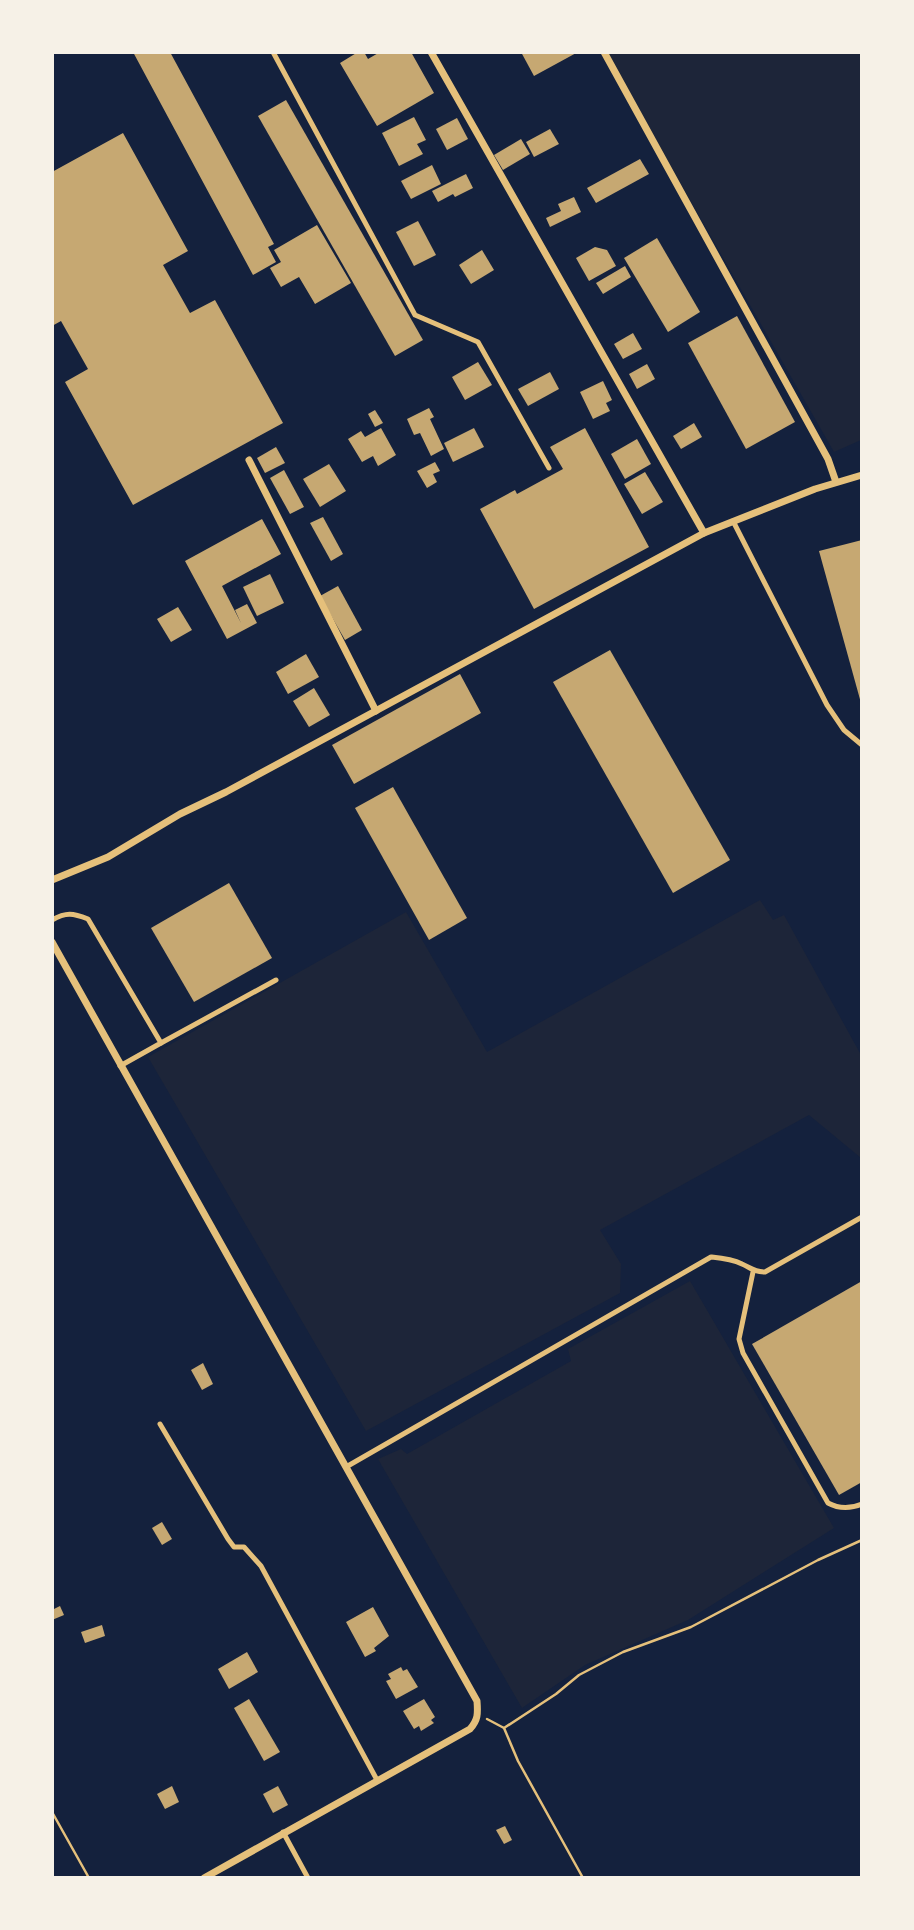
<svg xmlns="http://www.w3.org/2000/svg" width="914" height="1930" font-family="Lato,sans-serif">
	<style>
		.green { fill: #1d2539 }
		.building { fill: #c6a872 }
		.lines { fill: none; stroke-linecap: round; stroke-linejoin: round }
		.path { stroke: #e5c07b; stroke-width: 2.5 }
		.service { stroke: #e5c07b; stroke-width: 5 }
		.minor { stroke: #e5c07b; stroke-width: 7 }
	</style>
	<rect width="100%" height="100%" fill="#14213d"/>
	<!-- green -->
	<g class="green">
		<polygon points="606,53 861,53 861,440 834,452"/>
		<polygon points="760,900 773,920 784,915 861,1055 861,1158 809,1115 600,1230 621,1264 620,1293 366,1431 148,1057 406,912 487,1052"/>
		<polygon points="690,1281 834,1528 688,1620 585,1665 522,1708 378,1459 401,1449 407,1454 571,1361 568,1349"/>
	</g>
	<!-- building -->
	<g class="building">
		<polygon points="133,52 170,52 274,244 268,247 276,262 253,275"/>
		<polygon points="358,52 364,52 368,59 380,52 411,52 434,93 377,126 340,63"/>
		<polygon points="521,52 578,52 534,76"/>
		<polygon points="286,100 423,340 395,356 258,116"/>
		<polygon points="414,117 426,140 417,144 423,154 399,166 382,133"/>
		<polygon points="457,118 468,139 447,150 436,129"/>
		<polygon points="550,129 559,144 534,157 526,142"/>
		<polygon points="123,133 188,251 163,265 190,313 215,300 283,423 133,505 65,382 88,369 61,321 52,326 52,172"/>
		<polygon points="521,139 530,154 503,170 494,155"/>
		<polygon points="640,159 649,174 596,203 587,188"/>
		<polygon points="432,165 441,184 411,199 401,181"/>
		<polygon points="466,174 473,188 455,197 453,194 438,202 432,191"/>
		<polygon points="574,197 581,212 550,227 546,218 561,211 558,204"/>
		<polygon points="418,221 436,255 414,266 396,232"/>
		<polygon points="317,225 351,283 315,304 299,277 281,287 270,268 281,262 274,250"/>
		<polygon points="657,238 700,312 668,332 624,258"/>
		<polygon points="595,247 607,250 616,266 589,281 576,258"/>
		<polygon points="482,250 494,270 471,284 459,265"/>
		<polygon points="625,266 631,277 603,294 596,283"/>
		<polygon points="737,316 795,422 746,449 688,343"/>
		<polygon points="633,333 642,349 623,359 614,344"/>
		<polygon points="478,362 492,385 465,400 452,377"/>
		<polygon points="647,364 655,379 637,389 629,374"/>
		<polygon points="550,372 559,389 528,406 518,389"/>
		<polygon points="603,381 612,400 606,403 610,411 593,419 580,392"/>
		<polygon points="429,408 434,417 430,419 444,449 431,456 420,433 414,435 407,419"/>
		<polygon points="375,410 383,423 375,427 368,414"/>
		<polygon points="694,423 702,437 681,449 673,436"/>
		<polygon points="381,428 396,455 378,466 373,456 362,462 348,439 361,431 365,437"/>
		<polygon points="474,428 484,447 453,462 444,443"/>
		<polygon points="585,428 649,547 534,609 480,509 515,490 517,494 563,469 550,447"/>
		<polygon points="637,439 651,464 625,479 611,454"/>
		<polygon points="276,447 285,463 265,473 257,458"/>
		<polygon points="435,462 440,471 433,474 437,482 427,488 417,471"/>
		<polygon points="329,464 346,491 320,507 303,479"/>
		<polygon points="284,470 304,507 290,514 270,478"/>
		<polygon points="645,472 663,502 642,514 624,484"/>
		<polygon points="323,517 343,554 331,561 310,523"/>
		<polygon points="262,519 281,554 222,586 241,623 235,610 247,604 257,623 227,639 185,561"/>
		<polygon points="862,540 862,703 861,703 819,551"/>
		<polygon points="270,574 284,603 257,616 243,587"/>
		<polygon points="338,586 362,630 345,640 320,596"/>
		<polygon points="178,607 192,630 171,642 157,619"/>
		<polygon points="610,650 730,860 673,893 553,682"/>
		<polygon points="306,654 319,677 288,694 276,672"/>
		<polygon points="460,674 481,713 354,784 332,745"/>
		<polygon points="314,688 330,715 309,727 293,701"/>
		<polygon points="393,787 467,918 429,940 355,808"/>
		<polygon points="229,883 272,958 194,1002 151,928"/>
		<polygon points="862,1281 862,1482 839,1495 752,1344"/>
		<polygon points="203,1363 213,1384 202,1390 191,1370"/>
		<polygon points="162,1522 172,1539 162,1545 152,1528"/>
		<polygon points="60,1606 64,1615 52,1620 52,1610"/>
		<polygon points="373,1607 389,1636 374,1648 376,1651 365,1657 346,1622"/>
		<polygon points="102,1625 105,1636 85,1643 81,1632"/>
		<polygon points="247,1652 258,1672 229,1689 218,1669"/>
		<polygon points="401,1667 403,1671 407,1669 418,1687 396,1699 386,1681 391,1679 388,1674"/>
		<polygon points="249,1699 280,1752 264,1761 234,1708"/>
		<polygon points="424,1699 435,1717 431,1720 434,1723 421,1731 419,1726 414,1729 403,1711"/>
		<polygon points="172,1786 179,1802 165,1809 157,1794"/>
		<polygon points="278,1786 288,1805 273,1813 263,1794"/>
		<polygon points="505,1826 512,1840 504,1844 496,1830"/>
	</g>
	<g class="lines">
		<!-- path -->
		<g class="path">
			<polyline points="487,1719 504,1728 556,1694 579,1675 623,1652 691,1627 818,1560 862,1540"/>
			<polyline points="504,1728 518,1761 583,1878"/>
			<polyline points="52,1812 89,1878"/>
		</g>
		<!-- service -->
		<g class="service">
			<polyline points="273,52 415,315 478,342 549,468"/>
			<polyline points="733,521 827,705 844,730 862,745"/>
			<path d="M 52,920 C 66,912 73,913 88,919 L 161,1043 L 120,1066"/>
			<polyline points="161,1043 276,980"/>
			<path d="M 753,1272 L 739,1339 L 743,1353 L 828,1503 C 839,1509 850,1509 862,1504"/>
			<polyline points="160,1424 228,1539 234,1547 244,1547 261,1566 377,1780"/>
			<path d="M 346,1467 L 711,1257 C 721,1258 732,1259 742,1264 C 751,1268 754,1272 765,1272 L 862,1217"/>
			<polyline points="283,1832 308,1878"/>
		</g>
		<!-- minor -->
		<g class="minor">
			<polyline points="431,52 704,533"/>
			<polyline points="604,52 828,459 836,482"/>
			<polyline points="249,460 376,711"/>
			<polyline points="52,880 108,857 180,814 226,792 704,533 815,489 862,475"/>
			<path d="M 52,942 L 477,1701 C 478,1714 478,1720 470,1729 L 204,1878"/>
		</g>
	</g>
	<!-- border -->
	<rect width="914" height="1930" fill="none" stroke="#f6f1e7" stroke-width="108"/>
</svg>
